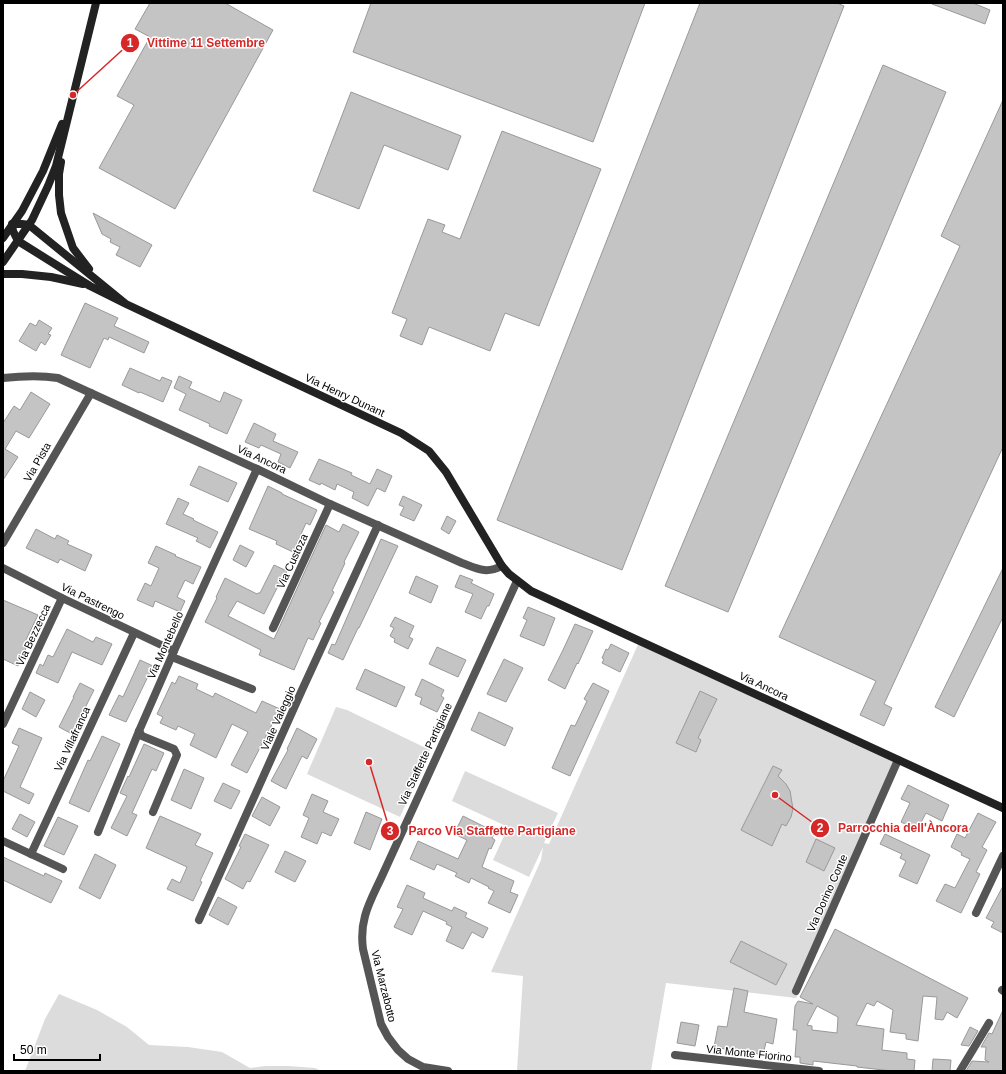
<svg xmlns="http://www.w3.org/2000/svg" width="1006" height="1074" font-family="Helvetica,sans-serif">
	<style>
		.green { fill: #dcdcdc }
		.building { fill: #c4c4c4; stroke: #999; fill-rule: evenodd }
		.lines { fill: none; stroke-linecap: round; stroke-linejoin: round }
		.minor { stroke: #555; stroke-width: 8 }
		.secondary { stroke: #222; stroke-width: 8 }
		.labels { text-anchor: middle; stroke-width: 3; stroke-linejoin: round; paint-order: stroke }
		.street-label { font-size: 11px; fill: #000; stroke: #fff }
		.leader { fill: none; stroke: #d62828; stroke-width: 1.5 }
		.callout-dot { fill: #d62828; stroke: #fff; stroke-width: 1.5 }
		.mark-label { font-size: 12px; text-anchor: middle; font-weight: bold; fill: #fff }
		.callout-label { font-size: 12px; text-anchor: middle; font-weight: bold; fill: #d62828; stroke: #fff; stroke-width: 3; stroke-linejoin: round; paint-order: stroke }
	</style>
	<rect width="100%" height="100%" fill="#fff"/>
	<!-- green -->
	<g class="green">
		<polygon points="640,640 899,758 796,998 666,983 651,1071 517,1071 523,976 491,972 541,860 543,847 529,877 493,860 508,827 452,801 465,771 558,813 544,843 549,844"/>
		<polygon points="336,707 347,710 430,750 400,817 307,774"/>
		<polygon points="59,994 97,1010 127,1027 149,1045 188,1047 222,1052 250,1068 265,1066 288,1066 315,1068 321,1071 25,1071 45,1019"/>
	</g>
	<!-- building -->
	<g class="building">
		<polygon points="150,3 225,3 273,30 175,209 99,168 134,105 117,96 150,37 135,29"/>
		<polygon points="371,3 645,3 593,142 353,52"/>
		<polygon points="700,3 837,3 844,6 622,570 497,520"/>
		<polygon points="932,3 973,3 990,10 985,24 932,4"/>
		<polygon points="883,65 946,92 728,612 665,586"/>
		<polygon points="351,92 461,136 448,170 384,145 359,209 313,191"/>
		<polygon points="1003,100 1003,447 884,704 892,708 884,726 860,715 876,681 779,637 960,246 941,236"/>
		<polygon points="502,131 601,169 539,326 505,313 490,351 429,327 422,345 400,336 407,319 392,313 428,219 445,225 442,232 460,239"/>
		<polygon points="93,213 152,245 140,267 116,255 120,247 110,242 111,239 102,234"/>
		<polygon points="85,303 118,318 114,326 149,342 144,353 109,337 108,340 104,338 90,368 61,355"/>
		<polygon points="39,320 52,328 48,334 51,335 45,345 41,342 36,351 19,341 30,323 36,326"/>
		<polygon points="130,368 160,381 162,377 172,381 163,402 140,392 139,393 122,385"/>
		<polygon points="179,376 192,382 189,388 220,402 224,392 242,400 227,434 209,426 210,424 179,410 186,394 174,388"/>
		<polygon points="31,392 50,404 29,438 16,431 5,449 18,457 3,480 3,423 14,406 20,410"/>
		<polygon points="254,423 276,434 273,441 298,452 290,468 278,462 281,454 261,445 259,448 245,442"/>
		<polygon points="319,459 352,473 351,475 370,484 377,469 392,476 385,492 377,488 368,506 352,498 354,492 337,484 335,490 321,483 320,485 309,480"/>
		<polygon points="199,466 237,483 228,502 190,485"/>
		<polygon points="268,486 282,493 282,494 317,510 310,525 306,523 293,552 276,544 277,541 249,529"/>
		<polygon points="403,496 422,505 414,521 400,515 404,507 399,505"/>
		<polygon points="178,498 189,503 183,514 194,519 193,520 218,532 210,548 196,541 198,538 166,524"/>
		<polygon points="447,516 456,521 449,534 441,529"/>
		<polygon points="343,524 359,532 344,562 345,563 332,591 334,592 319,622 321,623 313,640 308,638 294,670 259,655 261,650 205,622 217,598 216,597 225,578 257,594 258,593 260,593 274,565 287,571 280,585 279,584 264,614 237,601 228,616 274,639 326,525 339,532"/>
		<polygon points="36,529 55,539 57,535 69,541 67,544 92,555 85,571 60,559 58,563 26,548"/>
		<polygon points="381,539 398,546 359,628 358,628 343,660 328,653 332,644 335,645"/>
		<polygon points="240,545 254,552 246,567 233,560"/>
		<polygon points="156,546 176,555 175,556 201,567 193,584 185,580 177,597 185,601 180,612 155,601 153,607 137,600 145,583 151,586 159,568 148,563"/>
		<polygon points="1003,568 1003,617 954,717 935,707"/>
		<polygon points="460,575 473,580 471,583 494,594 489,606 487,606 481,619 465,612 473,594 455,587"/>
		<polygon points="416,576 438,586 431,603 409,593"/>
		<polygon points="3,600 38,615 23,646 26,648 18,666 3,659"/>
		<polygon points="528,607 555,618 544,646 520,636 527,620 523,618"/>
		<polygon points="395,617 414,626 409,637 413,639 408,649 394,642 395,639 390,636 394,628 390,626"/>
		<polygon points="575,624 593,631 578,664 577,663 565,689 548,680 563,650"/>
		<polygon points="67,629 93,642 96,637 112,644 102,665 72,652 58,683 36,673 40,664 43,666 48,655 53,657"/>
		<polygon points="611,644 629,653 620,672 602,663 604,659 602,658 606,649 608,650"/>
		<polygon points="437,647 466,660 458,677 429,664"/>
		<polygon points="504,659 523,668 506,702 487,694"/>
		<polygon points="140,660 153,666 126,722 109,715 119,695 123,697"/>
		<polygon points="365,669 405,687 396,707 356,689"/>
		<polygon points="179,676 198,684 196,689 213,697 215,693 256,713 262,701 280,709 247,773 231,765 248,732 232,724 216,758 190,745 195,734 178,726 176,730 160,723 163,717 157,714 172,682 175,684"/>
		<polygon points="422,679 444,690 441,696 444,698 437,712 420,704 422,698 415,695"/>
		<polygon points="80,683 94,690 72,734 59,727 74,697 73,697"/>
		<polygon points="593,683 609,691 570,776 552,768 571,725 575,726 587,701 584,699"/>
		<polygon points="700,691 717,699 698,738 701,740 696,752 676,743"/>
		<polygon points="30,692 45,700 36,717 22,709"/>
		<polygon points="479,712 513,728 505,746 471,730"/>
		<polygon points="19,728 42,738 20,787 34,794 29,804 3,791 3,781 19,746 12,743"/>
		<polygon points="297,728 317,739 307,759 302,756 286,789 271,781 288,750 287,749"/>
		<polygon points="102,736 120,744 89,812 69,803 88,760 90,761"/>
		<polygon points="144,744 164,753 156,771 152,769 132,813 137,815 127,836 111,828 127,796 120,793 128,776 129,777"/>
		<polygon points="773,766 782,770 778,776 786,784 790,791 793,809 791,817 786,826 782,824 772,846 741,830"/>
		<polygon points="184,769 204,778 191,809 171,800"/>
		<polygon points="223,783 240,791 231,809 214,801"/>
		<polygon points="908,785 949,805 942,821 926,813 917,830 901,822 910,803 901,799"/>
		<polygon points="312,794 328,801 323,812 339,819 331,836 322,832 317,844 301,837 309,818 303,815"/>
		<polygon points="262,797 280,807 270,826 252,816"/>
		<polygon points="366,812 382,819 370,850 354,843"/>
		<polygon points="978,813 996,822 982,847 987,850 976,872 980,874 961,913 936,901 945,884 955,888 970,859 961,855 962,853 951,847 957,834 965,838"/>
		<polygon points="20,814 35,822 27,837 12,829"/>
		<polygon points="160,816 201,834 195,845 213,853 200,881 202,882 193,901 167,889 172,879 180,883 187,867 146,848"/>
		<polygon points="463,816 495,832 492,838 495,840 491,849 489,848 482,867 514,881 510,892 518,895 510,913 488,903 494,891 488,888 489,887 471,878 469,883 455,876 457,873 437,864 434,870 410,859 418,841 458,859 467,840 454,834"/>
		<polygon points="58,817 78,826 64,855 44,846"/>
		<polygon points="245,834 269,845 250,882 247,881 243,889 225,879 241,847 239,846"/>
		<polygon points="885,834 930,855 917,884 899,876 906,861 900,858 902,854 880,844"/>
		<polygon points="816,839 835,848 824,871 806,862"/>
		<polygon points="285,851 306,861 295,882 275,872"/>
		<polygon points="95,854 116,865 100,899 79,888"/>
		<polygon points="3,857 44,876 45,873 62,881 51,903 3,880"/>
		<polygon points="407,885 425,893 423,898 452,911 454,907 467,913 465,917 488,928 483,938 472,932 463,949 446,941 452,927 446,924 447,922 423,911 412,935 394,927 403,909 397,907"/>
		<polygon points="1003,886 1003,933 991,927 994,922 986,918"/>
		<polygon points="218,897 237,907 228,925 209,915"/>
		<path d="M 835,929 L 968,998 L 957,1018 L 947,1012 L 943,1020 L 935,1019 L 937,997 L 923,996 L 918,1041 L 906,1039 L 906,1034 L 890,1032 L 893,1010 L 877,1001 L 874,1006 L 867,1003 L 856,1025 L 884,1029 L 882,1050 L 907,1053 L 907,1059 L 915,1060 L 914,1071 L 892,1071 L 857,1067 L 857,1066 L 813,1061 L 813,1065 L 800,1063 L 800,1057 L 795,1057 L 797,1030 L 793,1030 L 795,1006 L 798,1001 L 813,1004 L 800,997 ZM 817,1006 L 838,1017 L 837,1033 L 812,1030 L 812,1026 L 807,1025 Z"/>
		<polygon points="741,941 787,964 776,985 730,962"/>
		<polygon points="734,988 748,991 744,1012 777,1019 773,1044 766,1042 763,1055 737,1050 736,1051 714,1047 718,1026 727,1027"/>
		<polygon points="1003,1010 1003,1071 966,1071 972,1061 989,1062 985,1060 986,1047 981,1047 989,1033 992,1034"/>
		<polygon points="681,1022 699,1025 695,1046 677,1043"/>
		<polygon points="970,1027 978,1031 969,1046 961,1045"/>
		<polygon points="933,1059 951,1060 950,1071 932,1071"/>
	</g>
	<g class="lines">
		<!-- minor -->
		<g class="minor">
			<path d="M 3,378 C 21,376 40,375 58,378 L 257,469 L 330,504 L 462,563 C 478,569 486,574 502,566"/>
			<polyline points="3,543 91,393"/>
			<polyline points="3,568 62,598 174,651"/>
			<polyline points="273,628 330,504"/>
			<polyline points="172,657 252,689"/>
			<polyline points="3,724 62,598"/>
			<polyline points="139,731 142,736 174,749 177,755 153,812"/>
			<polyline points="98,832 139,731 174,651 257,469"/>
			<polyline points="3,841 63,869"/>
			<polyline points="31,854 134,633"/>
			<polyline points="976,913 1003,856"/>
			<polyline points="199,920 302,690 378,525"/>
			<polyline points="1002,990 1003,991"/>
			<polyline points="796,991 898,760"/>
			<polyline points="675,1055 819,1071"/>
			<path d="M 448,1071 L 423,1067 L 408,1059 L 398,1050 L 388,1037 L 381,1024 L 363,949 C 359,919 370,902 382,876 L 517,581"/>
			<polyline points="960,1071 989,1023"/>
		</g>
		<!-- secondary -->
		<g class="secondary">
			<polyline points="61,162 59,174 59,195 61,213 73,248 89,269"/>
			<polyline points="3,238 22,211 43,171 62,124"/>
			<polyline points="3,262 32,220 48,186 56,166 96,3"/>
			<polyline points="3,274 22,274 51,277 83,284"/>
			<polyline points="126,304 29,225 22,224 12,224 13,231 18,241 90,286 126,304 401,433 429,451 446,472 502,566 509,574 531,591 1003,808"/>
		</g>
	</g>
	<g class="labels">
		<!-- street labels -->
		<g class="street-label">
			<text transform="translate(345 395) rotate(25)" y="4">Via Henry Dunant</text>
			<text transform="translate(262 459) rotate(25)" y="4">Via Ancora</text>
			<text transform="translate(37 462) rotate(-60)" y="4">Via Pista</text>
			<text transform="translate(292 561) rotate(-65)" y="4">Via Custoza</text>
			<text transform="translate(93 601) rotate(26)" y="4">Via Pastrengo</text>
			<text transform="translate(33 635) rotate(-65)" y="4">Via Bezzecca</text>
			<text transform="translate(165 645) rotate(-66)" y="4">Via Montebello</text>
			<text transform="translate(764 686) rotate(25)" y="4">Via Ancora</text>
			<text transform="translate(278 718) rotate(-66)" y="4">Viale Valeggio</text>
			<text transform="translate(72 739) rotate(-65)" y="4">Via Villafranca</text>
			<text transform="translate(425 754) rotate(-65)" y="4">Via Staffette Partigiane</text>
			<text transform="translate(827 893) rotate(-66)" y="4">Via Dorino Conte</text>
			<text transform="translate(384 986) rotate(76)" y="4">Via Marzabotto</text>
			<text transform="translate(749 1053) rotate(6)" y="4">Via Monte Fiorino</text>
		</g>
	</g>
	<!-- callouts -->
	<path class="leader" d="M73 95L130 43M775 795L820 828M369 762L390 831"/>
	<g class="callout-dot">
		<circle cx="73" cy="95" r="4"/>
		<circle cx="775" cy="795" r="4"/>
		<circle cx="369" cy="762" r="4"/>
		<circle cx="130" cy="43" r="10"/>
		<circle cx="820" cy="828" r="10"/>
		<circle cx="390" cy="831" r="10"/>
	</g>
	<g class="mark-label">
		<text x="130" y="47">1</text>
		<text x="820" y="832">2</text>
		<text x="390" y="835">3</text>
	</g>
	<g class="callout-label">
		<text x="206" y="47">Vittime 11 Settembre</text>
		<text x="903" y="832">Parrocchia dell'Àncora</text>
		<text x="492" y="835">Parco Via Staffette Partigiane</text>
	</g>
	<!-- border -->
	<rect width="1006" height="1074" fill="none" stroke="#000000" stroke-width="8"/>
	<!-- scale -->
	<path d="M14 1054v6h86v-6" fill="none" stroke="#000000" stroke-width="2"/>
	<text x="20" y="1054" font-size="12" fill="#000000" stroke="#ffffff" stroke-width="3" paint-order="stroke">50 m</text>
</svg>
